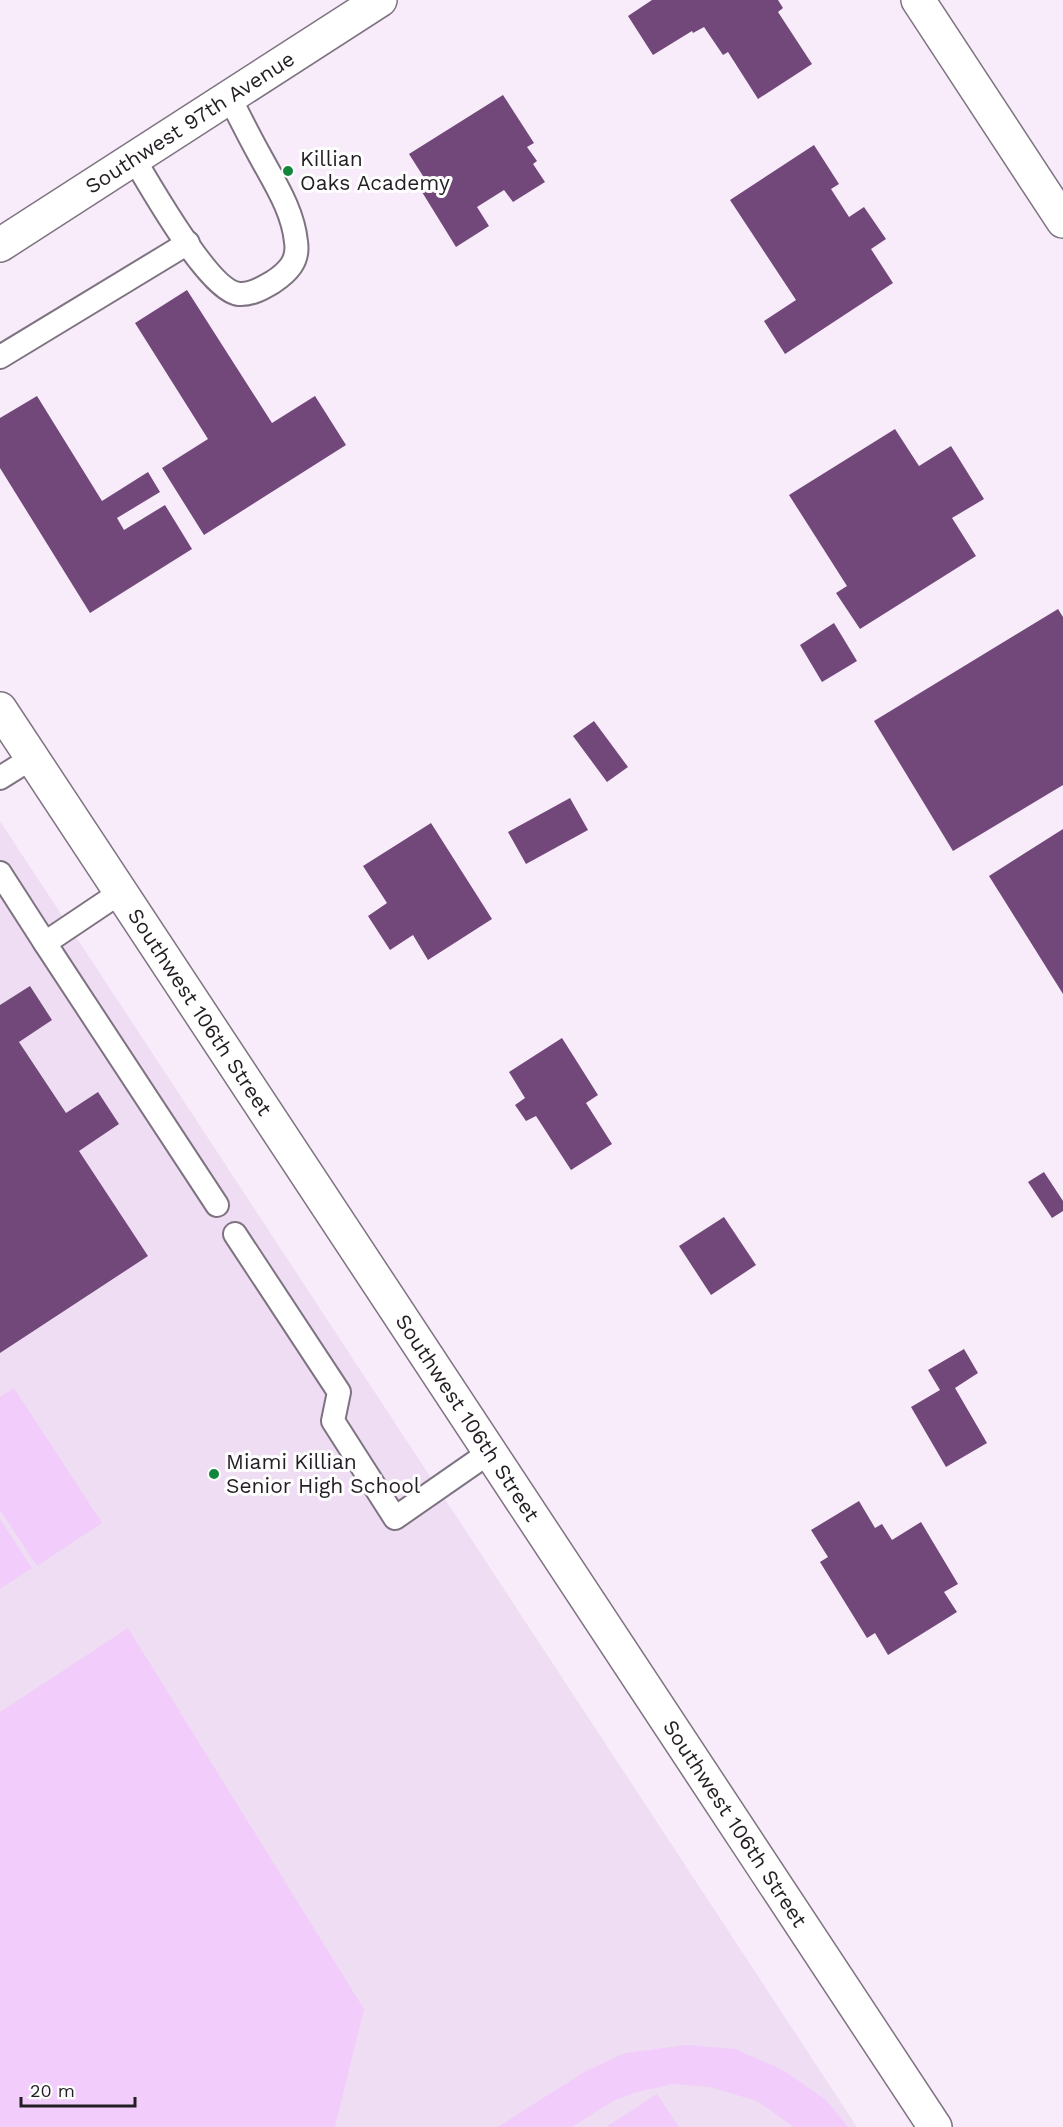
<svg xmlns="http://www.w3.org/2000/svg" width="1063" height="2127" font-family="'Work Sans',sans-serif">
	<style>
		.built { fill: #efdef3 }
		.green { fill: #f2ccfa }
		.building { fill: #72487b }
		.lines { fill: none; stroke-linecap: round; stroke-linejoin: round }
		.service-casing { stroke: #7e7380; stroke-width: 26 }
		.minor-casing { stroke: #7e7380; stroke-width: 36 }
		.tertiary-casing { stroke: #7e7380; stroke-width: 36 }
		.service { stroke: #fff; stroke-width: 22 }
		.minor { stroke: #fff; stroke-width: 33 }
		.tertiary { stroke: #fff; stroke-width: 33 }
		.poi-dot { fill: #13863e; stroke: #fefefe; stroke-width: 2 }
		.labels { text-anchor: middle; stroke-width: 6; stroke-linejoin: round; paint-order: stroke }
		.street-label { font-size: 21px; fill: #231e23; stroke: #fefefe }
		.poi-label { font-size: 21px; fill: #231e23; stroke: #fefefe; text-anchor: start }
	</style>
	<rect width="100%" height="100%" fill="#f8ecfa"/>
	<!-- built -->
	<polygon class="built" points="0,821 857,2127 0,2127"/>
	<!-- green -->
	<g class="green">
		<polygon points="14,1388 102,1523 37,1566 0,1510 0,1397"/>
		<polygon points="0,1519 32,1568 0,1589"/>
		<polygon points="128,1628 364,2009 335,2127 0,2127 0,1712"/>
		<polygon points="687,2045 735,2049 783,2070 826,2100 848,2127 794,2127 757,2101 710,2087 673,2084 637,2092 613,2101 572,2127 498,2127 584,2072 625,2053"/>
		<polygon points="657,2094 679,2127 606,2127"/>
	</g>
	<!-- building -->
	<g class="building">
		<polygon points="652,0 778,0 783,8 778,12 812,64 758,99 728,52 723,55 704,27 693,33 692,31 653,55 628,16"/>
		<polygon points="503,95 534,143 527,147 537,161 533,164 545,182 513,202 504,190 477,207 489,226 456,247 422,192 430,187 409,154"/>
		<polygon points="814,145 839,184 831,189 849,217 864,207 886,239 871,249 893,283 785,354 764,321 796,300 730,200"/>
		<polygon points="187,290 272,423 315,396 346,445 204,535 162,468 208,439 135,323"/>
		<polygon points="37,396 102,501 148,472 160,492 117,518 124,530 165,505 192,549 90,613 0,468 0,418"/>
		<polygon points="895,429 919,466 951,446 984,499 952,518 976,556 860,629 836,593 847,586 789,495"/>
		<polygon points="1058,609 1063,617 1063,785 953,851 874,721"/>
		<polygon points="834,623 857,661 822,682 800,645"/>
		<polygon points="594,721 628,767 607,782 573,736"/>
		<polygon points="570,798 588,830 526,864 508,832"/>
		<polygon points="431,823 492,919 428,960 413,935 390,950 368,916 387,903 363,866"/>
		<polygon points="1063,829 1063,994 989,876"/>
		<polygon points="30,986 52,1020 19,1042 66,1113 98,1092 119,1124 79,1151 148,1256 0,1353 0,1005"/>
		<polygon points="562,1038 598,1095 586,1103 612,1144 571,1170 536,1116 526,1121 515,1105 525,1098 509,1072"/>
		<polygon points="1044,1172 1063,1201 1063,1211 1052,1218 1028,1182"/>
		<polygon points="724,1217 756,1265 711,1295 679,1246"/>
		<polygon points="964,1349 978,1373 955,1388 987,1443 946,1467 911,1407 940,1390 928,1370"/>
		<polygon points="859,1501 875,1528 882,1524 892,1540 921,1522 958,1584 944,1592 957,1612 888,1655 875,1633 867,1638 820,1562 828,1557 811,1530"/>
	</g>
	<g class="lines">
		<!-- service casing -->
		<g class="service-casing">
			<g id="service">
				<path d="M 134,159 C 151,187 209,291 239,294 C 251,295 263,288 273,282 C 288,272 299,261 296,242 C 293,210 274,182 259,154 C 249,136 239,116 230,98"/>
				<polyline points="0,357 188,243"/>
				<polyline points="0,778 32,758"/>
				<polyline points="0,873 45,943"/>
				<polyline points="121,892 45,943 217,1205"/>
				<polyline points="235,1234 339,1392 333,1421 395,1518 490,1452"/>
			</g>
		</g>
		<!-- minor casing -->
		<g class="minor-casing">
			<g id="minor">
				<path id="s1" d="M 0,709 L 935,2127"/>
			</g>
		</g>
		<!-- tertiary casing -->
		<g class="tertiary-casing">
			<g id="tertiary">
				<polyline points="918,0 1063,221"/>
				<path id="s2" d="M 0,245 L 380,0"/>
			</g>
		</g>
		<!-- service -->
		<use href="#service" class="service"/>
		<!-- minor -->
		<use href="#minor" class="minor"/>
		<!-- tertiary -->
		<use href="#tertiary" class="tertiary"/>
	</g>
	<!-- markers -->
	<g class="poi-dot">
		<circle cx="288" cy="171" r="6"/>
		<circle cx="214" cy="1474" r="6"/>
	</g>
	<g class="labels">
		<!-- street labels -->
		<g class="street-label">
			<text dy="7" stroke="none"><textPath href="#s2" startOffset="226">Southwest 97th Avenue</textPath></text>
			<text dy="7" stroke="none"><textPath href="#s1" startOffset="363">Southwest 106th Street</textPath></text>
			<text dy="7" stroke="none"><textPath href="#s1" startOffset="849">Southwest 106th Street</textPath></text>
			<text dy="7" stroke="none"><textPath href="#s1" startOffset="1335">Southwest 106th Street</textPath></text>
		</g>
		<!-- poi labels -->
		<g class="poi-label">
			<text x="300" y="166">Killian<tspan x="300" dy="24">Oaks Academy</tspan></text>
			<text x="226" y="1469">Miami Killian<tspan x="226" dy="24">Senior High School</tspan></text>
		</g>
	</g>
	<!-- scale -->
	<path d="M21 2097v9h114v-9" fill="none" stroke="#231e23" stroke-width="3"/>
	<text x="30" y="2097" font-size="18" fill="#231e23" stroke="#fefefe" stroke-width="4.5" paint-order="stroke">20 m</text>
</svg>
